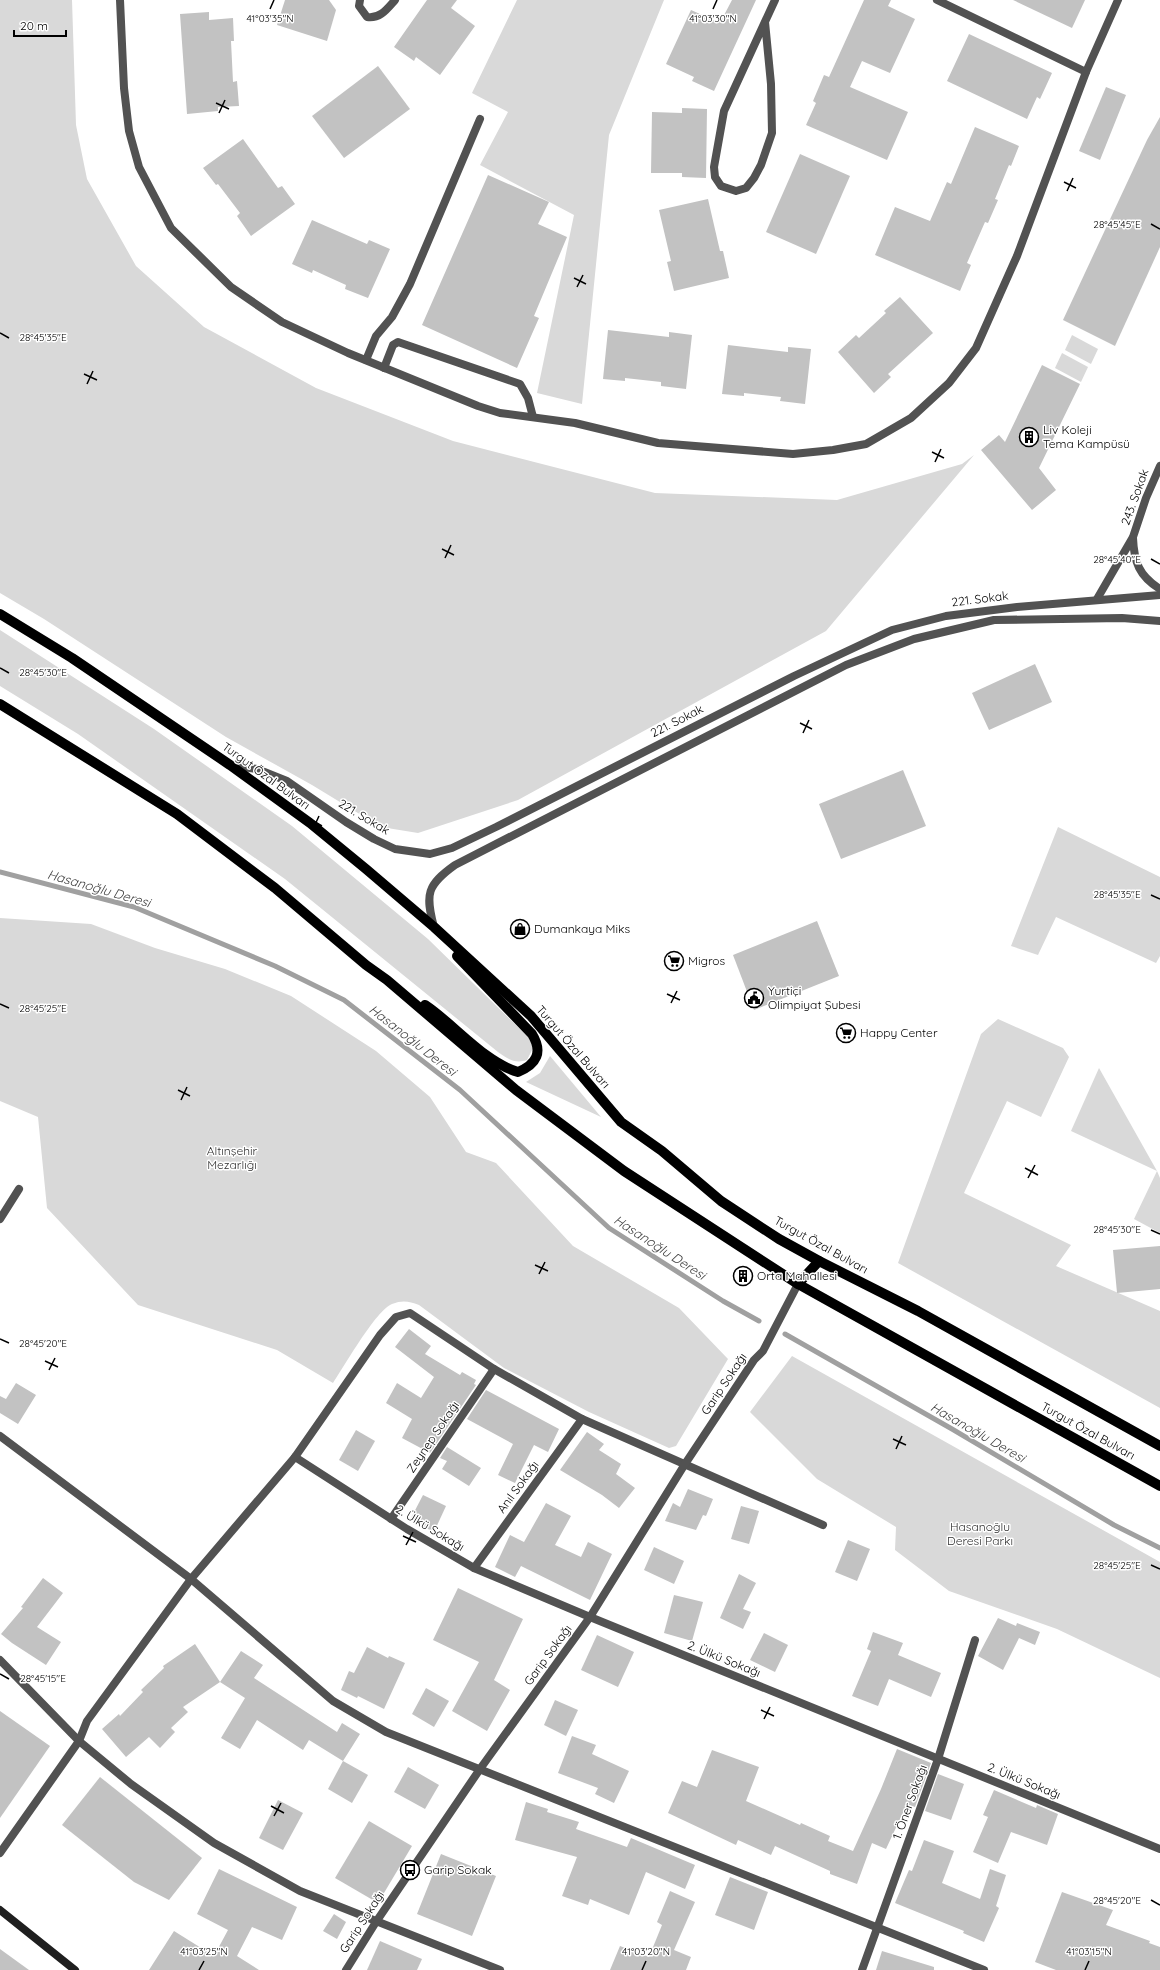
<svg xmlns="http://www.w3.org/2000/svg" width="1160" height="1970" font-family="Quicksand,sans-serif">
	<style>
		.green { fill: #d9d9d9 }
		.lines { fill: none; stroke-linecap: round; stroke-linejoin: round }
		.stream { stroke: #a0a0a0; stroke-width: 5 }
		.building { fill: #c2c2c2 }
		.minor { stroke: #525252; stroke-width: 8 }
		.tertiary { stroke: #525252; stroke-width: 8 }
		.secondary { stroke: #1f1f1f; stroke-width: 8 }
		.primary { stroke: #000; stroke-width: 10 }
		.ticks { fill: none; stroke: #000; stroke-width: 1.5 }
		.labels { text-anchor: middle; stroke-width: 3; stroke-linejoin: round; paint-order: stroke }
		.poi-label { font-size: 12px; fill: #000; stroke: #fff; text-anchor: start }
		.street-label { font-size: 12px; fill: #000; stroke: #fff }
		.park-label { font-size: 12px; fill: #303030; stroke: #fff }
		.water-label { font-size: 13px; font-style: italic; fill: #414141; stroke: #fff }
		.ticks-label { font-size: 10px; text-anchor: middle; fill: #000; stroke: #fff; stroke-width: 3; stroke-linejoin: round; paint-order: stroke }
	</style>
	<rect width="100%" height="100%" fill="#fff"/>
	<!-- green -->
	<g class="green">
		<polygon points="0,0 72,0 76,125 87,179 136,266 204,327 316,388 453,441 655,493 837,500 962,464 974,455 826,631 518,800 418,833 381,827 312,785 226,737 44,619 0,593"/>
		<polygon points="517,0 664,0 609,135 582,404 537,393 574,215 480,165 508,112 472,93"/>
		<polygon points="1072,335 1098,349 1091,364 1065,350"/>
		<polygon points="1062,353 1088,367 1081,382 1055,368"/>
		<path d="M 0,630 L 154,729 L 292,826 L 428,939 L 519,1028 L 532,1041 L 532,1050 L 527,1060 C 515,1064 508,1059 498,1052 L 285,879 L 78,734 L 0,686 Z"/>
		<polygon points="1058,827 1160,877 1160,956 1156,963 1056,917 1038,955 1011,946"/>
		<path d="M 0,918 L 91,924 L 155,948 L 225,969 L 291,996 L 376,1051 L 430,1097 L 466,1152 L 496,1163 L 573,1246 L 679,1308 L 728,1359 L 676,1446 L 669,1448 L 589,1412 L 504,1368 L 419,1305 C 409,1301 402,1300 392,1304 C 376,1310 344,1367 333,1383 L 277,1350 L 138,1305 L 47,1208 L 38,1117 L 0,1101 Z"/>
		<polygon points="998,1019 1063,1048 1069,1057 1041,1117 1007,1101 964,1193 1071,1245 1056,1266 1160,1311 1160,1408 898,1263 981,1034"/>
		<polygon points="550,1056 601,1117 526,1082 540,1073"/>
		<polygon points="1099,1068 1157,1171 1160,1178 1160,1233 1134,1219 1157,1171 1071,1131"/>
		<polygon points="792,1356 1160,1562 1160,1678 1057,1629 949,1591 895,1550 896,1527 817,1479 750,1412"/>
	</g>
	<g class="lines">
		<!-- stream -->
		<g class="stream">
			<polyline points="0,872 134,907 275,966 344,1000 460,1090 609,1228 723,1301 759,1321"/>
			<polyline points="785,1334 952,1429 1114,1525 1160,1548"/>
		</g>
	</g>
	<!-- building -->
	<g class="building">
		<polygon points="285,0 329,0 336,10 327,41 277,25"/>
		<polygon points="427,0 457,0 451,8 475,26 440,75 416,57 414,61 394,47"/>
		<polygon points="732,0 756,0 714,91 692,81 694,77 666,64 691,10 718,22 720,18 722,19"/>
		<polygon points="864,0 891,0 888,6 915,19 890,73 862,61 850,87 908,112 887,160 806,125 816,103 813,101 824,75 829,77"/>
		<polygon points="1013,0 1085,0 1072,28"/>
		<polygon points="209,12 209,20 233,18 234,41 231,41 233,82 237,81 239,106 218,107 218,111 187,114 180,14"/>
		<polygon points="969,34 1052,73 1040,99 1037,97 1027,119 947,81"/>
		<polygon points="378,66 410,109 344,158 312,116"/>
		<polygon points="1106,87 1126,95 1100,160 1079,151"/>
		<polygon points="682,108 707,109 706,178 682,177 682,173 651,173 652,112 682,113"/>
		<polygon points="1160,117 1160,247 1115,346 1063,320 1147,140"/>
		<polygon points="975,127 1019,146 1011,166 1009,165 995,199 998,200 988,223 985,222 967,263 971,265 960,291 875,255 895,207 930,221 947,182 951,184"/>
		<polygon points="243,139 278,188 282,186 295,204 251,236 237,216 240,213 218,184 216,185 203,168"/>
		<polygon points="800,154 850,176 816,254 766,232"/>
		<polygon points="488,175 549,202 538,224 567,237 534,316 539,318 517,368 422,325"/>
		<polygon points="708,199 720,251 723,251 729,278 674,291 667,262 671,261 659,210"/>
		<polygon points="312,220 367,244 369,240 390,249 368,298 345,289 346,285 313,270 312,273 292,264"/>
		<polygon points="900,297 933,333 888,374 891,377 874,393 838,352 856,335 859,338 886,313 884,311"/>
		<polygon points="608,330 669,337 669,332 692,335 686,389 661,386 661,382 625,378 625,381 603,379"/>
		<polygon points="728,345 788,352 788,347 811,349 805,404 780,401 781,397 744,393 744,396 722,394"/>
		<polygon points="1042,365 1080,384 1039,468 1056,490 1032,510 981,450 999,435 1005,442"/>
		<polygon points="1035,664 1052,702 989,730 972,693"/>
		<polygon points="903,770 926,826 841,859 819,804"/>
		<polygon points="817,921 839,976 754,1010 733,955"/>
		<polygon points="1160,1246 1160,1289 1117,1293 1113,1250"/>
		<polygon points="409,1329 431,1346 425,1354 460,1375 462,1372 476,1380 474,1384 476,1385 430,1453 402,1438 412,1419 386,1403 397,1383 421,1398 434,1377 395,1347"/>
		<polygon points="16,1383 36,1395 18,1424 0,1413 0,1396 6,1399"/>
		<polygon points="486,1390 559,1429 548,1452 534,1445 515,1483 498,1475 513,1444 467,1419"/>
		<polygon points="356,1430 375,1441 358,1471 339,1460"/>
		<polygon points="587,1432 604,1444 599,1450 621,1464 616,1474 635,1488 619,1508 602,1495 560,1470"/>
		<polygon points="447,1447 481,1468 469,1486 442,1469 447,1461 440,1458"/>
		<polygon points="688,1489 713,1499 706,1516 703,1515 696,1530 665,1521 673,1503 680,1507"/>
		<polygon points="423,1495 446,1506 434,1532 410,1520"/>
		<polygon points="546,1503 571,1516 555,1545 581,1557 588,1542 612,1554 590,1600 521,1566 515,1577 495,1567 510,1535 524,1542"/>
		<polygon points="741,1506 759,1511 749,1544 731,1539"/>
		<polygon points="848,1540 870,1549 857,1581 835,1572"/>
		<polygon points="654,1547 684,1561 674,1584 644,1570"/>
		<polygon points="739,1574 756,1583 743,1609 751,1612 743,1629 720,1618"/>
		<polygon points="43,1578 63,1593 37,1627 61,1642 46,1665 12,1643 1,1634 23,1608 21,1607"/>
		<polygon points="458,1588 523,1619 494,1680 510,1690 487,1731 452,1711 479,1662 433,1640"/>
		<polygon points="674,1595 703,1602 692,1641 664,1633"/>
		<polygon points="998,1618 1016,1626 1017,1623 1040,1632 1035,1645 1019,1638 1003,1670 978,1656"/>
		<polygon points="873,1632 903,1643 898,1655 941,1673 931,1697 889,1679 878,1706 852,1696 871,1651 867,1649"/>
		<polygon points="764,1633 788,1645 775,1672 750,1660"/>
		<polygon points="597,1635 634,1652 618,1687 581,1670"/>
		<polygon points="195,1644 220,1682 183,1707 188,1712 171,1728 175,1732 160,1748 149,1737 126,1757 102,1729 119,1714 120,1716 143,1692 141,1690 164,1668 163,1666"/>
		<polygon points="367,1647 388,1658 389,1656 405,1663 384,1709 358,1696 357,1698 341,1690 349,1671 354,1673"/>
		<polygon points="241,1651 263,1665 254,1678 337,1732 342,1723 360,1734 343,1761 309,1740 303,1750 257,1720 240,1749 221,1738 245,1698 220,1682"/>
		<polygon points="426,1688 449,1701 434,1727 412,1714"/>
		<polygon points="555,1700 578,1710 566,1736 544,1725"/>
		<polygon points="0,1711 50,1746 0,1818"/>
		<polygon points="572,1736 596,1745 592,1754 629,1771 614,1803 595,1794 598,1788 558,1773"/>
		<polygon points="897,1749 931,1763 915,1807 907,1804 886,1849 872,1843 857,1884 830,1874 830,1871 775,1846 771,1855 738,1840 736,1845 668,1813 682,1781 697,1787 712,1750 759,1767 746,1801 800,1825 801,1823 830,1836 828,1841 853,1851 881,1789"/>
		<polygon points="343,1761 368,1775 352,1803 328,1789"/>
		<polygon points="408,1767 439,1785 425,1809 394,1792"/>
		<polygon points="938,1774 964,1784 951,1820 925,1811"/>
		<polygon points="100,1777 202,1858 169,1900 134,1882 62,1825"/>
		<polygon points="994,1790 1036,1808 1037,1805 1058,1814 1047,1845 1011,1832 998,1863 973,1852 988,1817 983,1815"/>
		<polygon points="278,1800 303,1813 283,1850 259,1838"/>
		<polygon points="526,1802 548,1809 547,1812 579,1822 576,1829 627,1847 631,1838 695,1865 685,1889 646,1872 629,1915 590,1899 588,1905 562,1896 577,1857 515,1840"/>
		<polygon points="369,1821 412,1846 378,1903 335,1878"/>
		<polygon points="924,1840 954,1851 942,1883 980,1899 990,1869 1006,1875 996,1906 999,1908 984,1942 963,1933 964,1931 895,1903 909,1870 912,1871"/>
		<polygon points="441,1854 496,1876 472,1936 417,1914"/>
		<polygon points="219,1869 297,1907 282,1940 252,1927 237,1956 259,1970 149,1970 174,1931 214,1956 228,1930 197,1914"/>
		<polygon points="730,1877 768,1892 754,1930 715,1915"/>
		<polygon points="670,1891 695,1902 674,1950 691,1957 686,1970 610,1970 620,1946 649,1957 662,1925 657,1922"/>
		<polygon points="1062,1892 1113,1910 1106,1925 1150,1941 1149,1943 1160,1947 1160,1970 1056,1970 1035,1962"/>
		<polygon points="334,1914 346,1922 337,1939 323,1931"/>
		<polygon points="380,1941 422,1959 417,1970 367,1970"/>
		<polygon points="0,1949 29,1970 0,1970"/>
		<polygon points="882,1951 934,1967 934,1970 876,1970"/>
	</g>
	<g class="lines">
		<!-- minor -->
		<g class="minor">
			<polyline points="120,0 124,88 129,131 139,167 171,228 231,287 282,322 348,353 478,406 500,413 575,423 658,443 793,454 833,450 866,444 911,418 949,383 976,348 1017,256 1086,72 1118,0"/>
			<path d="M 360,0 L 359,6 L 367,17 C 380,19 387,9 395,0"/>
			<polyline points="937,0 1086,72"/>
			<polyline points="765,22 771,84 772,133 761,165 754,178 746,188 736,191 721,186 715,177 714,167 724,111 775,0"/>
			<polyline points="366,360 376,336 392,317 410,284 480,119"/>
			<polyline points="384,368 393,345 398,342 520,384 528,398 533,417"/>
			<polyline points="0,1219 19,1189"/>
			<polyline points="0,1436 191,1579 333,1701 386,1732 984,1970"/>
			<polyline points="295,1457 407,1529 474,1568 590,1617 1160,1849"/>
			<polyline points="391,1519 494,1369"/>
			<polyline points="474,1568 582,1419"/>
			<polyline points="0,1660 79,1741 131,1784 214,1843 300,1891 500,1970"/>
			<polyline points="0,1853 79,1741 87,1721 191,1579 295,1457 380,1335 396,1317 410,1313 494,1369 582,1419 823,1525"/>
			<polyline points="346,1970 376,1922 480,1769 590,1617 685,1464 754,1360 763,1351 798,1284"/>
			<polyline points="862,1970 938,1759 975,1640"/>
		</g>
		<!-- tertiary -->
		<g class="tertiary">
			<path d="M 1133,538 C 1134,562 1139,576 1160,589"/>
			<polyline points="1097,599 1133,537 1146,498 1160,466"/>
			<polyline points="230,765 257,769 287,781 346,822 374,839 395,849 430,854 452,848 496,827 794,676 892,630 946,616 1017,607 1160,595"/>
			<path d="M 434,927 C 425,894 427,885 455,865 L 846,665 L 914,639 L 994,620 L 1122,618 L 1160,621"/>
		</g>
		<!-- secondary -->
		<polyline class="secondary" points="0,1910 75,1970"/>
		<!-- primary -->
		<g class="primary">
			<polyline points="0,614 72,658 230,765 310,823 366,869 434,927 531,1016 621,1122 662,1151 721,1201 779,1239 819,1261 918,1311 1160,1446"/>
			<polyline points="0,704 177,814 275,888 366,965 387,980 516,1090 624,1171 798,1284 1160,1486"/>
			<path d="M 425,1005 C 455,1025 484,1062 518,1072 C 537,1064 543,1052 532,1034 L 457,956"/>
			<polyline points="798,1284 819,1261"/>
		</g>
	</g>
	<!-- ticks -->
	<path class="ticks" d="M 270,9 L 274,0M 713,9 L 717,0M 216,103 L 229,109M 219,113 L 225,100M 1064,182 L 1076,188M 1067,191 L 1073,178M 1151,224 L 1160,229M 574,278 L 586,284M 577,287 L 583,275M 0,333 L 9,338M 84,374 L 97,380M 87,384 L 93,371M 932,452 L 944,458M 935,462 L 941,449M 442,549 L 454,555M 445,558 L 451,545M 1151,559 L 1160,564M 0,668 L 9,673M 800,723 L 812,729M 803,733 L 809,720M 310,819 L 322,826M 313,829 L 319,816M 1151,895 L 1160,899M 667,994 L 680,1000M 671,1003 L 677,991M 0,1004 L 9,1008M 178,1090 L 190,1096M 181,1100 L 187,1087M 1025,1168 L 1038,1175M 1028,1178 L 1035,1165M 1151,1230 L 1160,1234M 535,1265 L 548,1271M 539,1274 L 545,1262M 0,1339 L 9,1343M 45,1361 L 58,1367M 49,1370 L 55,1358M 893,1439 L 906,1445M 896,1449 L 902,1436M 403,1536 L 416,1542M 406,1545 L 413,1532M 1151,1565 L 1160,1569M 0,1674 L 9,1679M 761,1710 L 774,1716M 764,1719 L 770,1707M 271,1806 L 284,1813M 274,1816 L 281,1803M 1151,1900 L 1160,1905M 199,1970 L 204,1961M 642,1970 L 646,1961M 1085,1970 L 1089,1961"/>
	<!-- icons -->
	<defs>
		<g id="building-ring" transform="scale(1)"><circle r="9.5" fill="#fff" stroke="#000" stroke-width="1.5"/><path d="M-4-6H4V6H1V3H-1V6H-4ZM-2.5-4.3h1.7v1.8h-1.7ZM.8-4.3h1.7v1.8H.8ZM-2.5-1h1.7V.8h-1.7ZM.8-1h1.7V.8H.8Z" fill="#000"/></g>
		<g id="shop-ring" transform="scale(1)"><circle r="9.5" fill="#fff" stroke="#000" stroke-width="1.5"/><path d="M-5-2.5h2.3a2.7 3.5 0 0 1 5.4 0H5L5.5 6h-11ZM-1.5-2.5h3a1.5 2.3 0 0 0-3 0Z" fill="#000"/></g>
		<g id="supermarket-ring" transform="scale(1)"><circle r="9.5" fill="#fff" stroke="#000" stroke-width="1.5"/><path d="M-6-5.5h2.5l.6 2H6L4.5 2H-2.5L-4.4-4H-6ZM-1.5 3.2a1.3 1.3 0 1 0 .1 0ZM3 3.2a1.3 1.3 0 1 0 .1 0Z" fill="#000"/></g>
		<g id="civic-ring" transform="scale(1)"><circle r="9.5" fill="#fff" stroke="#000" stroke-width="1.5"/><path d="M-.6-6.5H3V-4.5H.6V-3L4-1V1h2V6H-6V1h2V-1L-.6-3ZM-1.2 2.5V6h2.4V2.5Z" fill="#000"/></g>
		<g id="bus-ring" transform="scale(1)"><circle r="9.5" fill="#fff" stroke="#000" stroke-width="1.5"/><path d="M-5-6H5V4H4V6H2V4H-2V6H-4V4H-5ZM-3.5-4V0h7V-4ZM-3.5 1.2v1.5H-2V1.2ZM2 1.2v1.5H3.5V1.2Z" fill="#000"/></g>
	</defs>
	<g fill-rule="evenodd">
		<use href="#building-ring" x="1029" y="437"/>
		<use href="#shop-ring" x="520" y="929"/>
		<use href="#supermarket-ring" x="674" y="961"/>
		<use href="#civic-ring" x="754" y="998"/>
		<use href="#supermarket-ring" x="846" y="1033"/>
		<use href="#building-ring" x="743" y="1276"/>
		<use href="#bus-ring" x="410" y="1870"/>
	</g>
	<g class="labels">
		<!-- poi labels -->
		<g class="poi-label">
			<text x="1043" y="434">Liv Koleji<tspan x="1043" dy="14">Tema Kampüsü</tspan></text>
			<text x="534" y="933">Dumankaya Miks</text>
			<text x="688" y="965">Migros</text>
			<text x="768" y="995">Yurtiçi<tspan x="768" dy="14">Olimpiyat Şubesi</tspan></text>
			<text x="860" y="1037">Happy Center</text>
			<text x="757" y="1280">Orta Mahallesi</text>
			<text x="424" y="1874">Garip Sokak</text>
		</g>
		<!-- street labels -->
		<g class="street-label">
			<text transform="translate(1135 497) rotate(-70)" y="4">243. Sokak</text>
			<text transform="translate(980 599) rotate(-7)" y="4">221. Sokak</text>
			<text transform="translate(677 721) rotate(-27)" y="4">221. Sokak</text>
			<text transform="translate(266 776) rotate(36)" y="4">Turgut Özal Bulvarı</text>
			<text transform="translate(364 817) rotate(31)" y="4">221. Sokak</text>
			<text transform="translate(573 1047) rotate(49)" y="4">Turgut Özal Bulvarı</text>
			<text transform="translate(821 1245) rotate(29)" y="4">Turgut Özal Bulvarı</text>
			<text transform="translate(724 1384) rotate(-56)" y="4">Garip Sokağı</text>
			<text transform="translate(1088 1431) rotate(29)" y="4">Turgut Özal Bulvarı</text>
			<text transform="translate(433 1437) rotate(-56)" y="4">Zeynep Sokağı</text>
			<text transform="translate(518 1487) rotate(-54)" y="4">Anıl Sokağı</text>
			<text transform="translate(430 1528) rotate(31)" y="4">2. Ülkü Sokağı</text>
			<text transform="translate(548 1655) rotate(-54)" y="4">Garip Sokağı</text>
			<text transform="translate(724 1659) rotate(22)" y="4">2. Ülkü Sokağı</text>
			<text transform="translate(1024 1781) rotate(22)" y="4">2. Ülkü Sokağı</text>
			<text transform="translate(910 1802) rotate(-70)" y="4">1. Öner Sokağı</text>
			<text transform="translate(362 1922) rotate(-57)" y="4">Garip Sokağı</text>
		</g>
		<!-- park labels -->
		<g class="park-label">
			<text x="232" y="1155">Altınşehir<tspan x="232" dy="14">Mezarlığı</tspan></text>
			<text x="980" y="1531">Hasanoğlu<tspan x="980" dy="14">Deresi Parkı</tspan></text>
		</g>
		<!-- water labels -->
		<g class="water-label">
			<text transform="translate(99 888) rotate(16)" y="5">Hasanoğlu Deresi</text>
			<text transform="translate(413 1040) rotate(38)" y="5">Hasanoğlu Deresi</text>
			<text transform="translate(660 1247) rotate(33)" y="5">Hasanoğlu Deresi</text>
			<text transform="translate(978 1432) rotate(30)" y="5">Hasanoğlu Deresi</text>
		</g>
	</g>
	<g class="ticks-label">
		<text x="270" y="22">41°03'35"N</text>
		<text x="713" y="22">41°03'30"N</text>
		<text x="1117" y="228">28°45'45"E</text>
		<text x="43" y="341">28°45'35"E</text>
		<text x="1117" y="563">28°45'40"E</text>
		<text x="43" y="676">28°45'30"E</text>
		<text x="1117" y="898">28°45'35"E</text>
		<text x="43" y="1012">28°45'25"E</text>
		<text x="1117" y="1233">28°45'30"E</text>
		<text x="43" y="1347">28°45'20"E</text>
		<text x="1117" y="1569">28°45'25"E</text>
		<text x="43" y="1682">28°45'15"E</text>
		<text x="1117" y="1904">28°45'20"E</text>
		<text x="204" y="1955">41°03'25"N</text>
		<text x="646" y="1955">41°03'20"N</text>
		<text x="1089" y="1955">41°03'15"N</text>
	</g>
	<!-- scale -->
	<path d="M14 30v6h52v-6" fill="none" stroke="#000000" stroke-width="2"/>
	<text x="20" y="30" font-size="12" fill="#000000" stroke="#ffffff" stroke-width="3" paint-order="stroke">20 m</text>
</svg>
